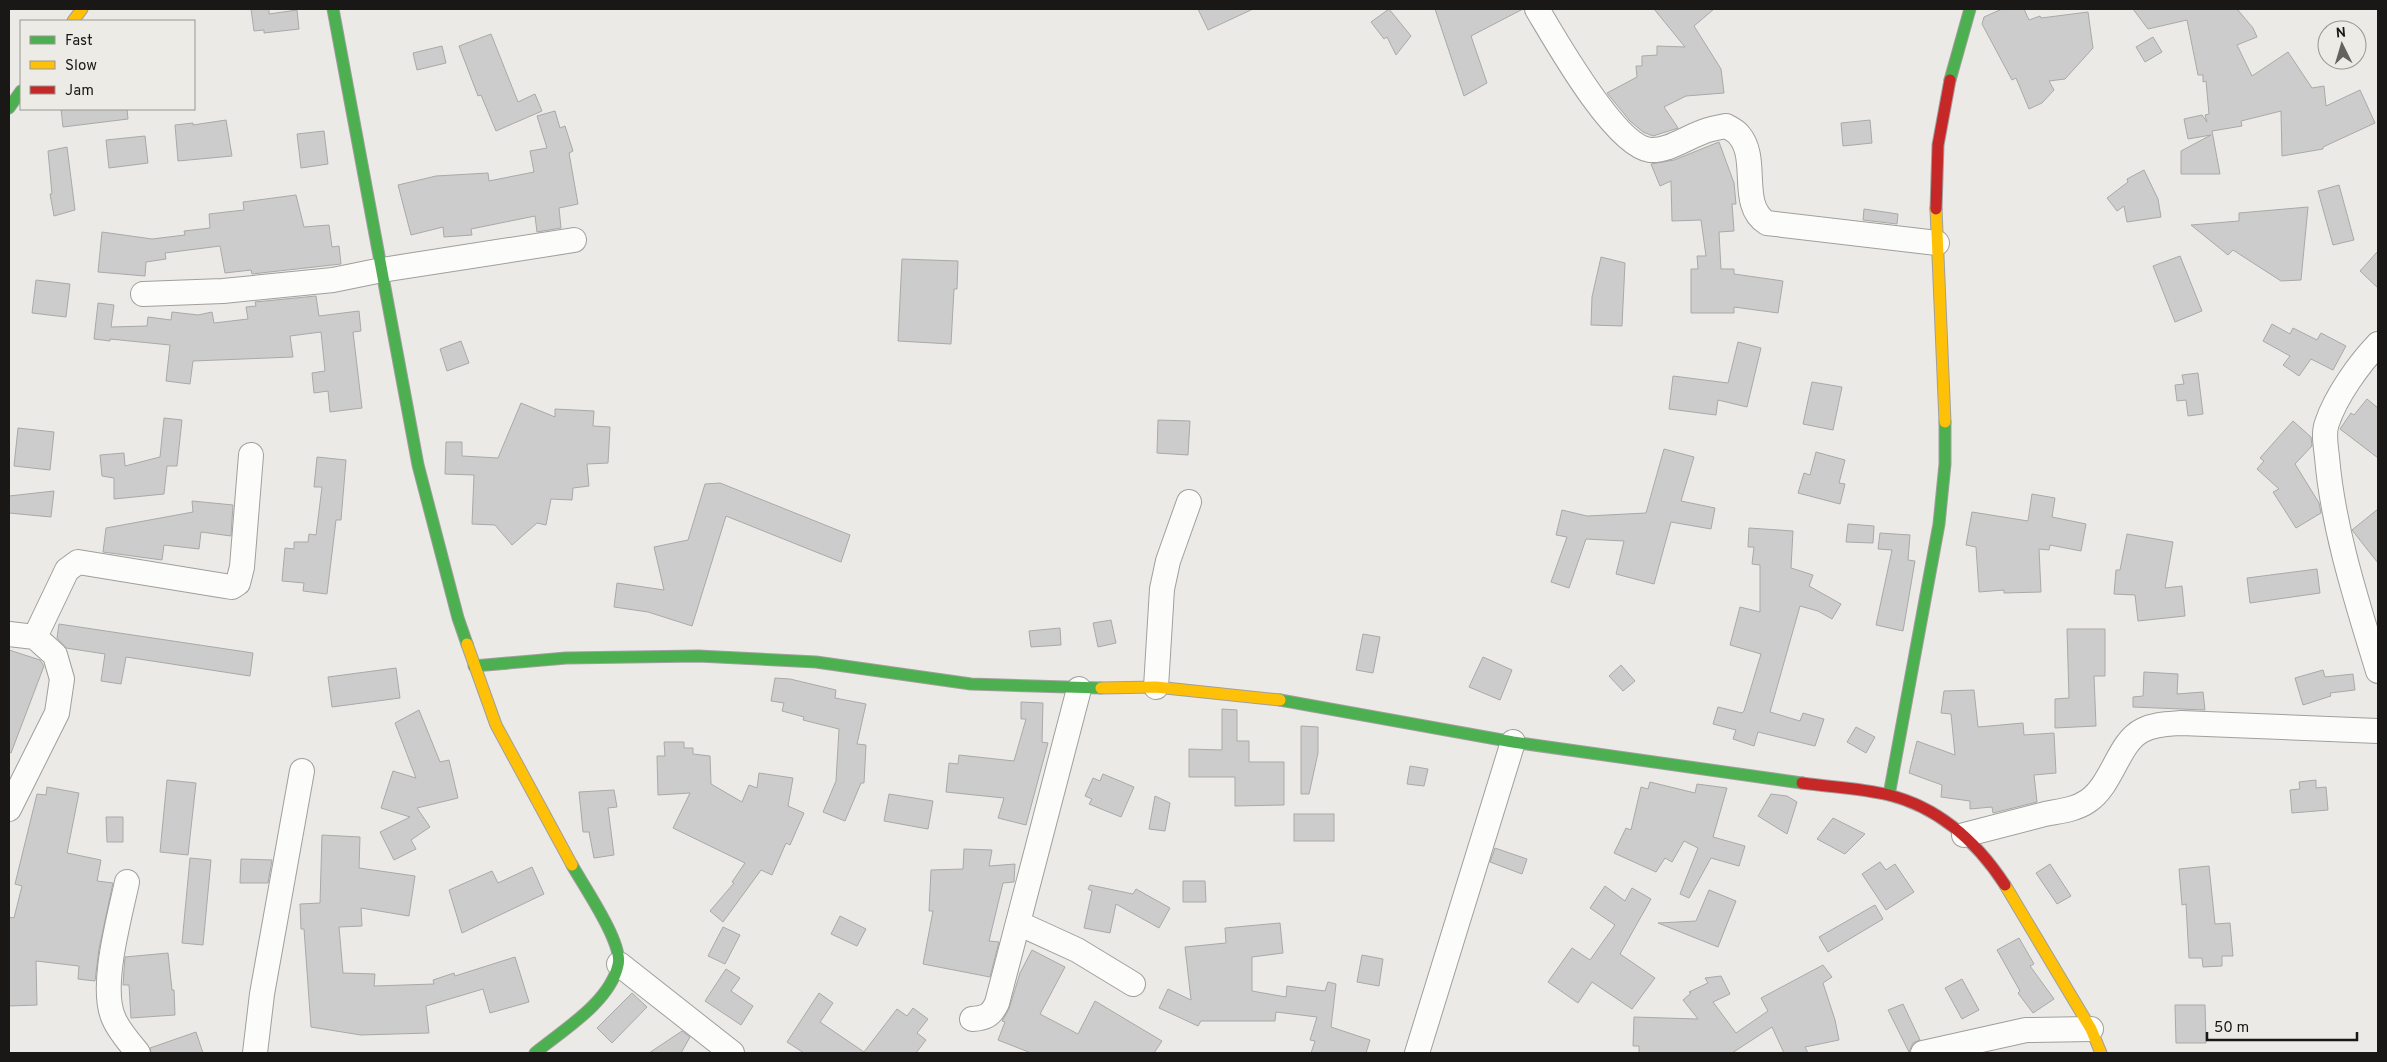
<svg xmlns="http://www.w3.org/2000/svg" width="2387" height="1062" font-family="Overpass,sans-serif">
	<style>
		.building { fill: #cdcccc; stroke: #aaa9a9 }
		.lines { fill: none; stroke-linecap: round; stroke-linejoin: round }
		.street-casing { stroke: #a09f9c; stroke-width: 26 }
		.fast-casing { stroke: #a09f9c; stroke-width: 13 }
		.slow-casing { stroke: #a09f9c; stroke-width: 13 }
		.jam-casing { stroke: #a09f9c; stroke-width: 13 }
		.street { stroke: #fcfcfb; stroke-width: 24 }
		.fast { stroke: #4caf50; stroke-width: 11 }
		.slow { stroke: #ffc107; stroke-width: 11 }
		.jam { stroke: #c62828; stroke-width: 11 }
	</style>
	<rect width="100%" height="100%" fill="#ebeae7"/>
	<!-- building -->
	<g class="building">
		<polygon points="251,9 269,9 269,14 297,10 299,29 264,33 264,30 254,31"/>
		<polygon points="1198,9 1253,9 1208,30"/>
		<polygon points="1389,9 1411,36 1396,55 1387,37 1384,39 1371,22"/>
		<polygon points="1435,9 1523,9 1471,36 1487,83 1464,96"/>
		<polygon points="1654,9 1714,9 1694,26 1721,69 1724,93 1686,96 1664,107 1678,128 1653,136 1643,132 1630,121 1607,93 1637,77 1636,66 1642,66 1642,56 1657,55 1657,46 1685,47"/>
		<polygon points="2002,9 2024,9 2029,20 2040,16 2041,18 2088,12 2093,48 2065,79 2049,81 2054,90 2042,103 2029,109 2016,78 2012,80 1982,24 1984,17"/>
		<polygon points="2133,9 2237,9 2253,28 2257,37 2237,45 2252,76 2288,52 2312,88 2324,86 2326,106 2360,90 2375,123 2323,147 2323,149 2282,156 2281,111 2241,121 2242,126 2212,131 2220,174 2181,174 2181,151 2211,135 2188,139 2184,119 2202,115 2207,122 2205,115 2209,114 2206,81 2203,82 2203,75 2198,75 2187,20 2148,29"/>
		<polygon points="491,34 518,102 535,94 542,111 496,131 481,95 478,96 459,46"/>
		<polygon points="2153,37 2162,52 2145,62 2136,47"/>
		<polygon points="442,46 446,63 417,70 413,53"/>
		<polygon points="61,109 127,109 128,119 63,127"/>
		<polygon points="555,111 560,128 565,126 573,151 569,153 578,204 559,208 561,228 537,232 535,216 471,229 472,235 444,237 443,227 411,235 398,185 436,176 488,173 489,181 534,172 530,151 547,148 537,116"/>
		<polygon points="226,120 232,156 178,161 175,125 193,123 193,125"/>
		<polygon points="1870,120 1872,143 1843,146 1841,123"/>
		<polygon points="324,131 328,164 301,168 297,134"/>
		<polygon points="145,136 148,163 109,168 106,140"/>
		<polygon points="1719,142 1734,183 1736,204 1732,204 1734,231 1719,232 1721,269 1734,269 1734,274 1783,281 1778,313 1734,307 1734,313 1691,313 1691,269 1698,269 1697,256 1706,256 1701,220 1672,221 1671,181 1660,186 1651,164 1674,160"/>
		<polygon points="67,147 75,210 54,216 50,194 52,194 48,151"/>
		<polygon points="2144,170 2158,199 2161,217 2127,222 2124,206 2117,211 2107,198 2128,182 2127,179"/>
		<polygon points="2339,185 2354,240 2333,245 2318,191"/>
		<polygon points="296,195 304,227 329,225 332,247 339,246 341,264 252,274 251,270 225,273 220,246 165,253 166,259 146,262 145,276 98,272 102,232 152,239 185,235 184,231 210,228 209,214 244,210 243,202"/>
		<polygon points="2308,207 2301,280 2281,281 2233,250 2228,255 2191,225 2239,221 2239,213"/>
		<polygon points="1864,209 1898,214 1897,224 1863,220"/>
		<polygon points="2378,251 2378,288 2360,271"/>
		<polygon points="2180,256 2202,311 2175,322 2153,266"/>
		<polygon points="1601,257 1625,263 1622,326 1591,325 1592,297"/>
		<polygon points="902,259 958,261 957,289 954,289 951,344 898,341"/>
		<polygon points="36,280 70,284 66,317 32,313"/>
		<polygon points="316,296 319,316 359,311 361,331 353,332 362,408 330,412 328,391 314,393 312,373 325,371 321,332 290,336 293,357 193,361 190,384 166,381 170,345 110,339 110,341 94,339 98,303 114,305 111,327 147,326 148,317 171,320 172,312 198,315 212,312 214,323 248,319 246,307 256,306 255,302"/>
		<polygon points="2272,324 2290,334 2293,328 2317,340 2321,333 2346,346 2333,370 2311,359 2299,376 2283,365 2290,356 2263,341"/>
		<polygon points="461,341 469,363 447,371 440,349"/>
		<polygon points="1738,342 1761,348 1747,407 1718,400 1716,415 1669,409 1673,376 1728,383"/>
		<polygon points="2198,373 2203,414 2188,416 2186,400 2177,401 2175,385 2184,384 2182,375"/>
		<polygon points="1812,382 1842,387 1833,430 1803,424"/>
		<polygon points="2367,399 2378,408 2378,458 2340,429 2351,413 2354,415"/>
		<polygon points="521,403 555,417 555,409 594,411 593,426 610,427 608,463 587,464 589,486 573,488 572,500 551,499 546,525 537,523 512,545 495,525 472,524 474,475 445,474 446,442 462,442 462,456 498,458"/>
		<polygon points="164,418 182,420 177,466 167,466 164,494 114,499 114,478 102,476 100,455 124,453 125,466 160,457"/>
		<polygon points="1158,420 1190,421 1188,455 1157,453"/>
		<polygon points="2293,421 2311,437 2312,446 2295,464 2319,503 2321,513 2296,528 2273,492 2279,489 2257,469 2264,461 2260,458"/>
		<polygon points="18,428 54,432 50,470 14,466"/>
		<polygon points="1664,449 1694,457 1681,501 1715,508 1711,529 1671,522 1654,584 1616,574 1624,541 1586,539 1569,588 1551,582 1567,537 1556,535 1562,510 1587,516 1646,513"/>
		<polygon points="1816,452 1845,460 1839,483 1845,484 1840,504 1798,493 1804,473 1810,475"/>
		<polygon points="317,457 346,460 341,520 336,520 327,594 303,591 304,583 282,581 285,548 294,549 294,542 308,542 309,534 316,535 322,487 314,487"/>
		<polygon points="720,483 850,535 841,562 726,516 692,626 648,612 614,607 617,583 664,590 654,547 688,540 705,484"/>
		<polygon points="54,491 51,517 9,513 9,496"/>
		<polygon points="2032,494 2055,498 2052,517 2086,524 2081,551 2050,545 2049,550 2039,549 2041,592 2004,593 2004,590 1979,592 1976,547 1966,545 1972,512 2028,521"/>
		<polygon points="192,501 233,505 231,536 201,532 199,549 164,545 162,560 103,552 106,528 193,512"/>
		<polygon points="2378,509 2378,563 2352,530"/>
		<polygon points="1848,524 1874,526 1873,543 1846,542"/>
		<polygon points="1749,528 1793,531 1791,568 1813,575 1809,586 1841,604 1832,619 1818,611 1800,606 1770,712 1800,721 1803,713 1824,719 1815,746 1758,732 1754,746 1733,739 1736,730 1713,724 1718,707 1742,713 1744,711 1761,654 1730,645 1740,607 1760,612 1760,565 1752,564 1754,547 1748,547"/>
		<polygon points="1880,533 1910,535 1908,560 1915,561 1903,631 1876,625 1892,550 1878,549"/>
		<polygon points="2127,534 2173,542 2165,588 2182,586 2185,616 2138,621 2135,595 2114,594 2116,570 2120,570"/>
		<polygon points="2317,569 2320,593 2250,603 2247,578"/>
		<polygon points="1111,620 1116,643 1098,647 1093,623"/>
		<polygon points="59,624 253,653 250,676 126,657 121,684 101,681 105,654 66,648 57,638"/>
		<polygon points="1060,628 1061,645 1031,647 1029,631"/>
		<polygon points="2067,629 2105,629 2105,676 2094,676 2096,726 2055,728 2055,699 2069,698"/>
		<polygon points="1363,634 1380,637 1373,673 1356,670"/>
		<polygon points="9,650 40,660 44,666 11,753 9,752"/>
		<polygon points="1483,657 1512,670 1500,700 1469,687"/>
		<polygon points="1621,665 1635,681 1623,691 1609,676"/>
		<polygon points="396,668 400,698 332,707 328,677"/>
		<polygon points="2323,670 2325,677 2353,674 2355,690 2330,693 2331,696 2303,705 2295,678"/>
		<polygon points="2144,672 2178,674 2177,694 2203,692 2205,710 2133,707 2133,697 2143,696"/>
		<polygon points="775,678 790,679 836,690 835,698 866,704 857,744 866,745 864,783 861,783 845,821 823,812 836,781 839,729 803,720 804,717 782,711 784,703 771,701"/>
		<polygon points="1974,690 1978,727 2023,723 2024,735 2054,733 2056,773 2034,775 2037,802 1993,813 1992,807 1970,809 1970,801 1941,797 1942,785 1909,773 1917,741 1955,755 1951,714 1941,713 1944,691"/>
		<polygon points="1021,702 1043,703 1042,742 1048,743 1026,825 998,818 1004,798 946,792 949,763 958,764 959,755 1014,761 1026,719 1021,719"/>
		<polygon points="1222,709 1237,710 1237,741 1249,741 1249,762 1284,762 1284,805 1235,806 1235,777 1189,777 1189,749 1222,750"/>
		<polygon points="419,710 440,762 449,760 458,798 417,808 430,827 411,840 416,849 394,860 380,832 410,817 381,808 393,771 416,778 395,723"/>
		<polygon points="1301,726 1318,727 1318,753 1309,794 1301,794"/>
		<polygon points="1856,727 1875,737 1866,753 1847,742"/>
		<polygon points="664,742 684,742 684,748 693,748 693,754 710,756 711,784 742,802 749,785 757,788 759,773 793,778 788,806 804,813 790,845 786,843 772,875 761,870 723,922 710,911 734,883 732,882 745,863 673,828 690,793 658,795 657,756 665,756"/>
		<polygon points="1410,766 1428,769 1424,786 1407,784"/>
		<polygon points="1103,774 1134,787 1121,817 1089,804 1092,799 1085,796 1093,778 1100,781"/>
		<polygon points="167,780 196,783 188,855 160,852"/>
		<polygon points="2316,780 2316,788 2326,787 2328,810 2292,813 2290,790 2300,789 2299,782"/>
		<polygon points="1650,782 1695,793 1697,784 1727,788 1713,837 1745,846 1739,866 1711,858 1689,898 1680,894 1698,848 1684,841 1672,862 1665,858 1656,872 1614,853 1626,828 1631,830 1641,787 1648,789"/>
		<polygon points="47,787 79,793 67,853 101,860 97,881 113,883 99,949 95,981 78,979 79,966 36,961 37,1005 9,1006 9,917 14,918 22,886 15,884 37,794 46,795"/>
		<polygon points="614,790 617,807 608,808 614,855 594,858 589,832 583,832 579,792"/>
		<polygon points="889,794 933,801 928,829 884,821"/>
		<polygon points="1771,794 1787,796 1797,802 1787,834 1758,816"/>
		<polygon points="1155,796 1170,803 1165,831 1149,829"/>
		<rect x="1294" y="814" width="40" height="27"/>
		<polygon points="106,817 123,817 123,842 107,842"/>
		<polygon points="1833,818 1865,834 1845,854 1817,839"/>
		<polygon points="322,835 360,837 359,868 415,876 409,916 361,908 362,926 339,927 343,973 375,974 374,986 434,984 433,980 454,973 455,976 515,957 529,1002 490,1013 483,989 426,1006 429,1033 361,1035 311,1027 304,929 301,929 300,904 320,903"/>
		<polygon points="1495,848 1527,859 1522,874 1490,862"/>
		<polygon points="964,849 992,850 989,866 1015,864 1014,882 1003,883 989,941 999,942 990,977 923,964 933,911 929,911 931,870 963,869"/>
		<polygon points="190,858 211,860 203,945 182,943"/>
		<polygon points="241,859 272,860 268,883 240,883"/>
		<polygon points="1880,862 1886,870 1895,864 1914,892 1886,910 1862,874"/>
		<polygon points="2050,864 2071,896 2057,904 2036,873"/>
		<polygon points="2209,866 2215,924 2230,923 2233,956 2222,956 2222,966 2203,967 2202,958 2189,958 2186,904 2182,905 2179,869"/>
		<polygon points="532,867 544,894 462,933 449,890 492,871 498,883"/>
		<polygon points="1183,881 1205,881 1206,902 1183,902"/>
		<polygon points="1090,885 1133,894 1136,889 1170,908 1159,928 1116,904 1110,933 1084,928 1092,891 1088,889"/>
		<polygon points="1605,886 1625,901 1632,888 1651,899 1620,954 1655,978 1632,1009 1592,982 1578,1003 1548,982 1572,948 1590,960 1615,925 1590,908"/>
		<polygon points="1709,890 1736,901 1718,947 1658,923 1696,921"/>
		<polygon points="1875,905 1883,919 1828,952 1819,937"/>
		<polygon points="840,916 866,929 857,946 831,934"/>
		<polygon points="1280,923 1283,953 1252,957 1252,991 1286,997 1287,986 1325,991 1328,982 1336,984 1331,1027 1370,1040 1366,1053 1311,1053 1315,1041 1310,1040 1317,1017 1276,1012 1275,1021 1201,1021 1198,1026 1159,1008 1168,989 1191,1000 1185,947 1226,943 1225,928"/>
		<polygon points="723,927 740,935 725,964 708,956"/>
		<polygon points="2019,938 2034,964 2030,966 2054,999 2033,1013 2018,993 2020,991 1997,950"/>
		<polygon points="1032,950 1065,967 1040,1014 1078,1034 1095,1001 1162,1041 1154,1053 1031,1053 998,1040 1005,1022 1002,1021 1009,1009 1020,973"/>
		<polygon points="168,953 172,990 174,990 175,1015 131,1018 129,985 123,985 125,957"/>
		<polygon points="1362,955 1383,959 1379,986 1357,982"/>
		<polygon points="1823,965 1832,977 1823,983 1835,1020 1839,1040 1805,1047 1808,1053 1784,1053 1772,1027 1732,1053 1639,1053 1639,1046 1633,1046 1634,1017 1698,1019 1683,1000 1691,993 1689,992 1708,983 1705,978 1721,976 1730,994 1713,1002 1736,1033 1768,1011 1761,998"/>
		<polygon points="726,969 740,978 731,991 753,1006 741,1025 705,1001"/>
		<polygon points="1962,979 1979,1010 1962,1019 1945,988"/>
		<polygon points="632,993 647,1007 612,1043 597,1028"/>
		<polygon points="819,993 833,1003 820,1022 864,1052 897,1009 907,1016 913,1008 928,1019 917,1033 926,1040 916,1053 804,1053 787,1042"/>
		<polygon points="1903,1004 1920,1040 1913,1043 1909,1052 1888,1010"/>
		<polygon points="2175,1005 2205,1005 2206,1043 2176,1043"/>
		<polygon points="682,1031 690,1037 681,1053 649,1053"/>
		<polygon points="196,1032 203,1053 151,1053 150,1048"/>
	</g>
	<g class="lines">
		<!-- street casing -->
		<g class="street-casing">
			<g id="street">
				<path d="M 1537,9 C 1555,39 1615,146 1650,150 C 1668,151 1684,139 1700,133 C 1708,129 1717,128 1726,126 C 1730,128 1736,131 1739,135 C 1760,159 1738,205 1767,223 L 1937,243"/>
				<polyline points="143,294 223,291 333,280 382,270 574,240"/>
				<path d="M 2378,344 C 2359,364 2336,396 2327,423 C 2323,433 2326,447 2327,457 C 2333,529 2357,602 2378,671"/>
				<polyline points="9,634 35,637 55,655 62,679 57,713 9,809"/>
				<polyline points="35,637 67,570 78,562 225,586 232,587 238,583 242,567 251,455"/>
				<polyline points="1156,687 1162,589 1168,561 1189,502"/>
				<path d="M 1964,835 C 1991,828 2018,821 2045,814 C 2060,811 2075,810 2088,801 C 2113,784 2118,742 2143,730 C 2155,724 2168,724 2181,723 L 2378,731"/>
				<path d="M 127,882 C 120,916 99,988 114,1019 C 119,1031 129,1042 138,1053"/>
				<polyline points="1020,924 1077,950 1133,984"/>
				<polyline points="619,964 732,1053"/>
				<path d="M 972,1019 C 985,1018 991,1016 997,1003 L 1079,689"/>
				<polyline points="255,1053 262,994 302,771"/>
				<polyline points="1417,1053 1513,742"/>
				<polyline points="1923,1053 2026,1030 2091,1029"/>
			</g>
		</g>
		<!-- fast casing -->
		<g class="fast-casing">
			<g id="fast">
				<polyline points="333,9 418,465 458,618 467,644"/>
				<polyline points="1950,80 1970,9"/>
				<polyline points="9,108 21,91"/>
				<polyline points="474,666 566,658 698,656 816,662 971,684 1101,688"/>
				<polyline points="1280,700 1513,742 1802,783"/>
				<polyline points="1889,795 1939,524 1945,464 1945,422"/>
				<path d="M 535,1053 C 563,1030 610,1002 618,965 C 624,944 583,885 572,865"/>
			</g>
		</g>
		<!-- slow casing -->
		<g class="slow-casing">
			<g id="slow">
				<polyline points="73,21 82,9"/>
				<polyline points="1936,209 1945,422"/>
				<polyline points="467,644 496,725 572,865"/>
				<polyline points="1101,688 1156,687 1280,700"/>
				<polyline points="2005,885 2091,1029 2101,1053"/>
			</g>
		</g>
		<!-- jam casing -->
		<g class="jam-casing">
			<g id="jam">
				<polyline points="1936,209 1938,145 1950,80"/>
				<path d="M 1802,783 C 1830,787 1861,788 1889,795 C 1940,808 1977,842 2005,885"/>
			</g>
		</g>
		<!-- street -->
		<use href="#street" class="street"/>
		<!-- fast -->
		<use href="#fast" class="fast"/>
		<!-- slow -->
		<use href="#slow" class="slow"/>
		<!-- jam -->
		<use href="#jam" class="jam"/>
	</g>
	<!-- border -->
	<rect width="2387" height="1062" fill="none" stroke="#191816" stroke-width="20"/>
	<!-- legend -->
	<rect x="20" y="20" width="175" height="90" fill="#edebe5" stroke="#989792"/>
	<rect x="30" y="36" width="25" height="8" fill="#4caf50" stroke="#989792"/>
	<text x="65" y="45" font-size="15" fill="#191816">Fast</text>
	<rect x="30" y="61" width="25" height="8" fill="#ffc107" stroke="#989792"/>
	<text x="65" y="70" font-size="15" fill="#191816">Slow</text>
	<rect x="30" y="86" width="25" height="8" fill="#c62828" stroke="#989792"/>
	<text x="65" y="95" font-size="15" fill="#191816">Jam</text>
	<!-- north arrow -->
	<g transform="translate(2342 45) rotate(355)"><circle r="24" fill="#edebe5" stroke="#989792"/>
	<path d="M0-4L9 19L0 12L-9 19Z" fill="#62625f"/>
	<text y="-8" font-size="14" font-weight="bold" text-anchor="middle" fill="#191816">N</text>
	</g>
	<!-- scale -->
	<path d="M2207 1032v8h150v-8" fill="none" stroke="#191816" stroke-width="2.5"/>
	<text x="2214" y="1032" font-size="15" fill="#191816" stroke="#edebe5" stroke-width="4" paint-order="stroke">50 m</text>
</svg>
